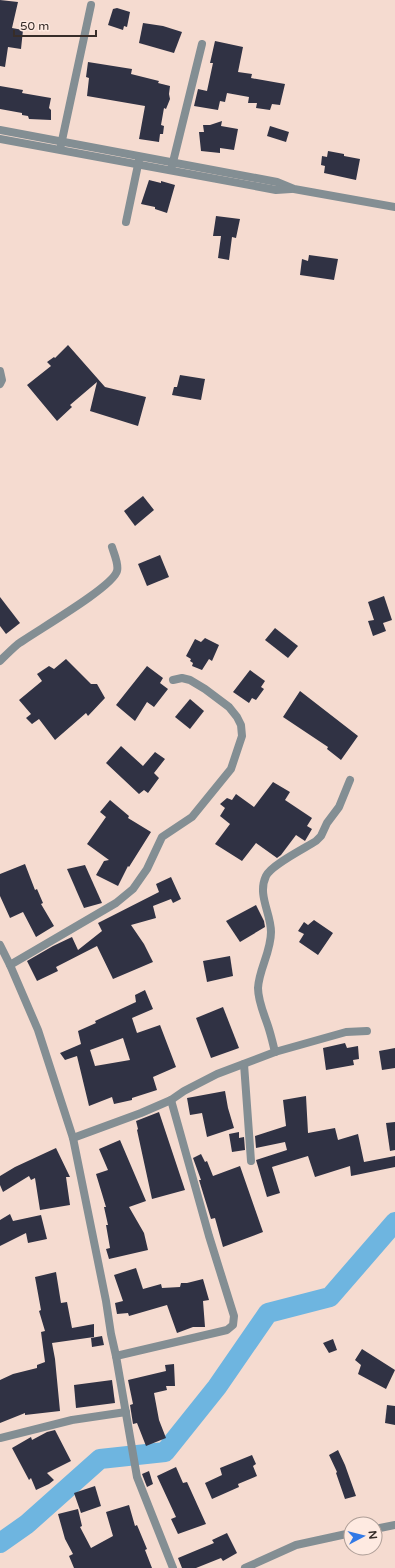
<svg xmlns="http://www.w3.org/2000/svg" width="395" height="1568" font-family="'Varela Round',sans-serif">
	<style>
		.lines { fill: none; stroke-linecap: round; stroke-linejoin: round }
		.river { stroke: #6eb5e0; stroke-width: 20 }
		.building { fill: #303244; fill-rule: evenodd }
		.street { stroke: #838e93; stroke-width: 8 }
	</style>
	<rect width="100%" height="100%" fill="#f5dbd0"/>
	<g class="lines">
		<!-- river -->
		<polyline class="river" points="0,1543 27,1524 100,1459 165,1452 217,1387 268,1313 330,1297 395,1222"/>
	</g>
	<!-- building -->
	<g class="building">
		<polygon points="0,0 18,2 12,28 23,30 21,49 8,47 5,67 0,66"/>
		<polygon points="117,8 130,12 127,27 124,26 123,30 108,25 113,9"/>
		<polygon points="143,23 163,26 182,32 174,53 139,43"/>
		<polygon points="215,41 243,47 238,72 252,74 251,78 285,84 280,105 272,104 270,110 256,108 257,103 248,103 249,97 227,93 225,102 220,101 218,110 194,106 198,89 207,91 213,63 210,63"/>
		<polygon points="88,62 132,69 131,74 159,81 158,83 170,86 169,94 170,99 166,109 164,108 161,125 164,126 163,134 160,134 159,142 139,139 145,106 87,96 89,78 86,77"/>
		<polygon points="0,86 23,90 22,93 51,98 49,108 51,110 51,120 29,119 28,116 22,115 22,113 0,109"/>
		<polygon points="222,121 221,126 238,129 234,150 220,148 220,153 201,151 199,132 204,132 203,125 210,125"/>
		<polygon points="270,126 289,132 286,142 267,136"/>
		<polygon points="328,151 344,154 344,156 360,159 356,180 324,173 325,166 321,165 322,156 327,157"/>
		<polygon points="149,180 161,183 161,181 175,185 167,213 155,209 155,207 141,204"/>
		<polygon points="216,216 240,219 236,238 232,237 229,260 218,258 221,236 213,236"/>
		<polygon points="309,255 338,259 334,280 300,275 302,259 308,261"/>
		<polygon points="68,345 105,387 146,397 138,426 90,411 97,382 70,405 72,407 57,421 27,385 51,366 47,362 54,357 55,358"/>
		<polygon points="180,375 205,379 201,400 172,395 174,387 177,387"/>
		<polygon points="143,496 154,510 135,526 124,511"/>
		<polygon points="160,555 169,577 147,586 138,564"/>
		<polygon points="384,596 392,620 383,623 386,631 373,636 368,621 374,620 368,602"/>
		<polygon points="0,597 20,623 6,634 0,626"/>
		<polygon points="275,628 298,646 288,658 265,640"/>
		<polygon points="205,638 219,645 212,661 209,659 202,670 192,666 193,663 190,661 191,659 186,656 195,639 201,642"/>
		<polygon points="66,659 91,684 97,684 105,698 88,716 86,713 55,740 39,719 32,724 26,718 31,714 19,700 42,681 37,674 49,666 54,669"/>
		<polygon points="147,666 163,678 160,683 168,689 154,707 147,702 135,721 116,705"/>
		<polygon points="250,670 265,681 261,687 264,689 256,700 252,698 249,703 233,692"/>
		<polygon points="300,691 358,736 341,760 327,749 328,747 283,717"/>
		<polygon points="190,699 204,711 190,729 175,717"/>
		<polygon points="121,746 143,766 155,752 165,759 154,773 159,778 148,793 144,790 139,794 106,763"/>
		<polygon points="273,782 290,792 285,800 312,818 307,826 312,829 305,841 296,835 281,855 277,858 256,843 242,861 215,844 230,824 220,816 225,808 220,804 227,798 232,800 236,794 254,807"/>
		<polygon points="110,800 129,816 128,818 151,832 129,867 128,866 118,886 96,875 104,861 109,860 87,844 106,817 100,812"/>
		<polygon points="25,864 35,890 37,889 43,903 41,904 54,926 36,937 23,912 10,918 0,896 0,874"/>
		<polygon points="85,865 102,903 84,908 67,869"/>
		<polygon points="171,877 181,899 173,903 171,899 153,906 156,918 131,925 144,944 153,962 113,979 97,946 56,967 58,971 37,981 27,961 53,946 72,937 78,950 102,931 98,923 159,892 156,884"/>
		<polygon points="256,905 264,921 265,927 240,942 226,921"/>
		<polygon points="314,920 333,933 318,955 299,942 304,934 298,931 304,922 308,925"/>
		<polygon points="230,956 233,976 207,982 203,961"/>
		<path d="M 145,990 L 153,1009 L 132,1018 L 137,1033 L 160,1025 L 176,1067 L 153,1077 L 157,1090 L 132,1098 L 132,1100 L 114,1104 L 112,1097 L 89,1106 L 77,1056 L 65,1060 L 60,1053 L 81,1044 L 78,1031 L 96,1023 L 95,1021 L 136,1002 L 135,995 ZM 123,1038 L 130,1060 L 95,1066 L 90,1050 Z"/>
		<polygon points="223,1007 239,1048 211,1058 196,1018"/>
		<polygon points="345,1043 347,1048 358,1046 359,1059 353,1060 354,1065 326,1070 323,1048"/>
		<polygon points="395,1048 395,1068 382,1070 379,1051"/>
		<polygon points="225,1091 228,1108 234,1128 207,1137 202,1113 190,1115 187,1098"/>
		<polygon points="306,1096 308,1133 335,1128 338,1140 358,1134 364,1162 395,1156 395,1167 351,1176 350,1166 315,1177 308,1156 272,1167 280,1193 267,1197 256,1160 287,1150 285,1142 256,1148 255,1136 286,1126 283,1100"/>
		<polygon points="159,1112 185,1190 152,1199 137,1130 138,1129 136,1121"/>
		<polygon points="395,1122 395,1150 390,1151 386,1123"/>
		<polygon points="239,1132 239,1138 244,1137 245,1150 232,1152 229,1134"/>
		<polygon points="120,1140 146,1201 129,1207 144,1233 148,1250 109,1259 106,1249 110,1248 106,1225 108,1225 104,1207 106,1207 96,1174 108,1170 99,1149"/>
		<polygon points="56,1148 70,1177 66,1177 70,1205 40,1210 35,1178 31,1180 29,1176 3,1192 0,1185 0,1176 15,1167"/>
		<polygon points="201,1154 205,1162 207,1161 213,1176 240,1166 263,1232 223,1247 215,1218 211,1219 199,1180 201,1180 193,1158"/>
		<polygon points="10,1214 13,1221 41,1215 47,1239 28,1243 26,1233 0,1246 0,1220"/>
		<polygon points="136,1268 143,1289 161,1284 162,1288 180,1287 181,1283 187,1283 203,1279 209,1300 203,1301 205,1327 193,1327 177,1333 167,1305 129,1316 128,1313 117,1314 115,1303 123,1301 114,1275"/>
		<polygon points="56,1272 61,1303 67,1302 72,1328 94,1324 94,1337 52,1343 55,1359 60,1411 25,1415 25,1413 0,1423 0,1380 13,1374 37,1368 37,1365 45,1362 41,1332 45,1331 39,1311 41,1310 35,1277"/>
		<polygon points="102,1336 104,1345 92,1347 91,1338"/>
		<polygon points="333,1339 337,1350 329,1353 323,1343"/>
		<polygon points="362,1349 395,1370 386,1389 358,1374 361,1365 355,1360"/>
		<polygon points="174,1364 175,1386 166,1386 167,1390 154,1393 159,1420 166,1438 146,1446 137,1423 133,1424 130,1405 133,1404 128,1380 166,1371 165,1365"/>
		<polygon points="112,1380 115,1403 76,1408 74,1385"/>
		<polygon points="387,1405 395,1406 395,1425 385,1423"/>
		<polygon points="55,1430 71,1461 47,1473 54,1480 49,1484 36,1490 31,1478 29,1480 12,1448 31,1437 32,1440 47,1432"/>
		<polygon points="338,1450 345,1465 356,1496 345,1499 336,1473 337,1472 329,1455"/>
		<polygon points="252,1455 256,1464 253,1466 257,1476 238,1484 239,1487 212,1499 205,1483 222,1475 220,1468"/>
		<polygon points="176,1467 183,1483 187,1482 206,1524 178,1534 171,1519 176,1517 157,1476"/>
		<polygon points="149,1471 153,1484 147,1487 142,1474"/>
		<polygon points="95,1486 101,1506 81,1513 74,1493"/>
		<polygon points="129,1505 135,1526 137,1525 147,1549 145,1550 152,1568 74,1568 69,1556 73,1554 65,1539 58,1514 78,1509 82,1526 80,1527 91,1548 113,1536 106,1512"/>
		<polygon points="227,1533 237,1553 223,1561 221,1558 196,1568 182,1568 178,1558 214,1543 212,1540"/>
	</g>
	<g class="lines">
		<!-- street -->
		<g class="street">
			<polyline points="0,130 277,182 294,189 395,207"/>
			<polyline points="0,139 276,190 291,189"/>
			<polyline points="61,145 91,5"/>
			<polyline points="172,166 202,44"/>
			<polyline points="126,222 139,160"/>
			<polyline points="0,371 2,380 0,384"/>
			<path d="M 0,661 C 6,655 12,649 18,644 C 36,631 113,587 117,571 C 119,564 114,554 112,547"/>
			<polyline points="0,945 10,965 38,1030 73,1138 106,1301 111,1334 116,1356 137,1477 173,1568"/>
			<polyline points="10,965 116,903 133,889 147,869 162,837 192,817 231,769 242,736 241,725 237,717 229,707 205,689 190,680 182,678 173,680"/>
			<path d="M 275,1052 C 273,1044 271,1035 268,1026 C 264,1014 258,1001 258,988 C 259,969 271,952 271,932 C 271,913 257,895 266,876 C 271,865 305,848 316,841 L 321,836 L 327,823 L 339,807 L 350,780"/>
			<polyline points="244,1064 251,1161"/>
			<polyline points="73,1138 141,1113 171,1100 184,1091 217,1074 275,1052 346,1032 367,1031"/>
			<polyline points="116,1356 227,1330 233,1325 234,1316 209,1236 171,1100"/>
			<polyline points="0,1438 72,1420 126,1412"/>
			<polyline points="375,1529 395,1525"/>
			<polyline points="245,1568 296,1545 351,1533"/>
		</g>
	</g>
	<!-- north arrow -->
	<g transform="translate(363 1536) rotate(83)"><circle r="19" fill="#feeae1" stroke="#ae9e97"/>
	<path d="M0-3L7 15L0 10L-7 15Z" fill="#3279e6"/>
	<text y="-6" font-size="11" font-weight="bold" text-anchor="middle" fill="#372d29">N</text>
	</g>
	<!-- scale -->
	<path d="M14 30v6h82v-6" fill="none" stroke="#372d29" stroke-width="2"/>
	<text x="20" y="30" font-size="12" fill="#372d29" stroke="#feeae1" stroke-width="3" paint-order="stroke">50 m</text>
</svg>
